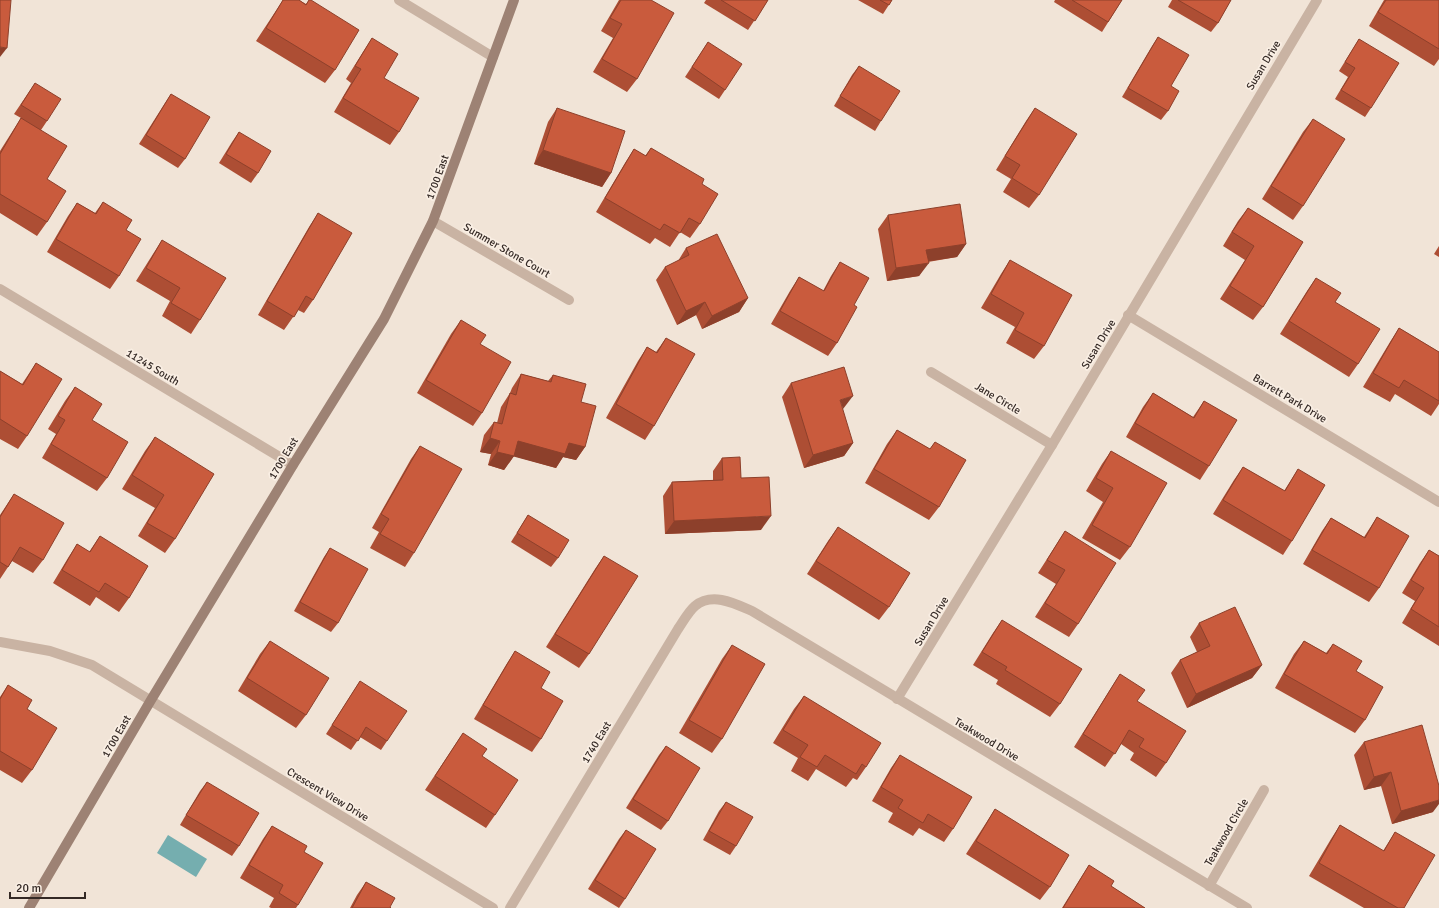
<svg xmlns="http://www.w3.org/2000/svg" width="1439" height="908" font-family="Signika,sans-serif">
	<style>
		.water { fill: #75aeaf }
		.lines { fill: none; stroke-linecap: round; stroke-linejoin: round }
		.street { stroke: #c9b3a3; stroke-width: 10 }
		.secondary { stroke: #9d8274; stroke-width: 10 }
		.wall { fill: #ad4e34 }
		.shaded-wall { fill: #8d402b }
		.building { fill: #c95b3d; stroke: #8d402b }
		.labels { text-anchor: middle; stroke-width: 3.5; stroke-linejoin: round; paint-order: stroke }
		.street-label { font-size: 11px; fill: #342925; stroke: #f9eee3 }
	</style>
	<rect width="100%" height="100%" fill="#f1e4d7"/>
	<!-- water -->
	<polygon class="water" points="168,835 207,859 196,877 157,853"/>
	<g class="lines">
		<!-- street -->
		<g class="street">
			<polyline points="399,0 493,57"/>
			<polyline points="433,221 569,300"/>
			<polyline points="0,289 293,465"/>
			<polyline points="1128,315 1439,502"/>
			<polyline points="931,372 1052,445"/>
			<polyline points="0,642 50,651 92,665 493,908"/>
			<polyline points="897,699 1052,445 1317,0"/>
			<polyline points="1209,886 1264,790"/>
			<path d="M 510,908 L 678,629 C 683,622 688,612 695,606 C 712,592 734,603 752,611 L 1247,908"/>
		</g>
		<!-- secondary -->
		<polyline class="secondary" points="29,908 151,700 293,465 384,319 433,221 514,0"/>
	</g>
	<!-- wall -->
	<g class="wall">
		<polygon points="283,0 299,0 306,4 309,0 335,70 325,83 256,41"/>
		<polygon points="619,0 651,0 637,79 627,92 593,72 613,38 601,31"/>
		<polygon points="706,0 768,0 748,30 704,3"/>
		<polygon points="858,0 892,0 883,14"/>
		<polygon points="1055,0 1122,0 1102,32 1054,2"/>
		<polygon points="1172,0 1231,0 1218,23 1211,32 1168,7"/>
		<polygon points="1384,0 1439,0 1439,59 1434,66 1369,26"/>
		<polygon points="1158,37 1171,86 1168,111 1161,120 1122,97 1152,46"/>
		<polygon points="372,38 399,132 390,145 334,112 351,83 346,79 363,52"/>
		<polygon points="1359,39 1371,108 1365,117 1335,99 1348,77 1339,71"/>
		<polygon points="708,42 725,90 719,99 685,77"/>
		<polygon points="859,66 881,121 875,131 834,106 852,75"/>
		<polygon points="35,83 47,121 41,130 47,179 47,222 37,236 0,213 0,151 12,132 21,118 14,114"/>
		<polygon points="171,94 185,159 178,168 139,144 165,103"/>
		<polygon points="557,108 611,173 602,187 534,164 548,122"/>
		<polygon points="1035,108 1039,195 1029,208 1003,192 1011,179 996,170 1026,121"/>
		<polygon points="1313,119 1303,206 1293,220 1262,199 1303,132"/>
		<polygon points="239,132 258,173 251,183 219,163 232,142"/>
		<polygon points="651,148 702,184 700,224 690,238 680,232 670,247 655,238 650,244 596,212 625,163 634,149 645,156"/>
		<polygon points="103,202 126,230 119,276 110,289 47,252 68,216 77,203 95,213"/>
		<polygon points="1248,208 1303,242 1263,307 1253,320 1220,299 1245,260 1223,246 1238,221"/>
		<polygon points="318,213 313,300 304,313 298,310 284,330 258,315 309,227"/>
		<polygon points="888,215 966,244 957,257 928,262 919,276 887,281 878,229"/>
		<polygon points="162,240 200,320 191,334 162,316 170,301 136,281 153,254"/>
		<polygon points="1439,246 1439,257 1434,254"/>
		<polygon points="686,248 748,298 739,312 702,329 696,315 677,325 656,280 665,267 678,261"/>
		<polygon points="1010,260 1044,346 1034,359 1006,343 1015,327 981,308 1001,274"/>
		<polygon points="840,262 854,305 837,343 828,356 771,324 790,291 799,277 823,291 831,276"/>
		<polygon points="1316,278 1335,302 1358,364 1349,377 1280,334 1307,291"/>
		<polygon points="461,320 480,344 482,413 473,426 417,393 451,334"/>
		<polygon points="1399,328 1439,352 1439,404 1431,416 1395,394 1390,402 1363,387 1390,342"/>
		<polygon points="666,338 654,426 645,440 606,418 638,361 647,347 656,352"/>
		<polygon points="36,363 27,436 18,449 0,439 0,371 22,384"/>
		<polygon points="521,374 548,381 553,375 581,402 585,447 576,460 563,457 556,468 514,456 504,470 488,465 491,454 480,452 484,435 494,422 497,423 501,407 510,393 512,388"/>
		<polygon points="791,383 853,443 844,456 804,468 782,397"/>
		<polygon points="75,387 92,420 107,478 97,491 42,458 56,434 48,429 65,401"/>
		<polygon points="1153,393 1193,417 1204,401 1209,466 1200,480 1126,437 1143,407"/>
		<polygon points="897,430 930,449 935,442 939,507 929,520 865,483 887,444"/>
		<polygon points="155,437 175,539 165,553 138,536 155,508 122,489 145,451"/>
		<polygon points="420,446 414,553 405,567 370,548 379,532 372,528 411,459"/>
		<polygon points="1111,451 1130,547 1120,560 1082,538 1103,502 1086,491 1102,464"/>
		<polygon points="722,458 741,478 761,530 665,534 663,496 672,482 713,480 713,471"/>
		<polygon points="1243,467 1284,491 1298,469 1292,541 1283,555 1213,514 1234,480"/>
		<polygon points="14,494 43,560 33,573 12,561 0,579 0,515"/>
		<polygon points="528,515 558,558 551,567 511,542"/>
		<polygon points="1377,517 1379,588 1369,602 1303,564 1322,531 1331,518 1364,537"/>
		<polygon points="838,527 889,607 879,620 807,574 828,541"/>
		<polygon points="1065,531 1078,624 1069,637 1035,617 1056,584 1038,573"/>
		<polygon points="100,536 129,598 119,612 96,597 90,606 53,583 68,558 77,544 89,552"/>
		<polygon points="330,548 338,623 331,632 294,611 324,557"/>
		<polygon points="1429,550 1439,556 1439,646 1402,623 1415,601 1402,593 1420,563"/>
		<polygon points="604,556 589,654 579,668 546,647 595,569"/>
		<polygon points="1002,620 1060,704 1050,717 996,684 998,680 973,665 993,633"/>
		<polygon points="1199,623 1262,665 1252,678 1187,708 1171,673 1180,660 1197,652 1190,637"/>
		<polygon points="270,641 306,715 296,728 238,691 260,654"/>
		<polygon points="1304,641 1326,653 1333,644 1356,671 1365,720 1355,733 1275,688 1294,654"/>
		<polygon points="732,645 722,739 712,753 679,733 722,659"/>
		<polygon points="515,651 541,688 541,739 532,752 474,719 506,665"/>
		<polygon points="1120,674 1166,763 1156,777 1130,760 1134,753 1121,744 1105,767 1074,747 1111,688"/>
		<polygon points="360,681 387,741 381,750 360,737 351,750 326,734"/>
		<polygon points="8,685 27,709 32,770 22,783 0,770 0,697"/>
		<polygon points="804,696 866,767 857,780 853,778 846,787 816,769 808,781 791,771 798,758 773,743 794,709"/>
		<polygon points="463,733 482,756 495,815 486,828 425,790"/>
		<polygon points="1364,742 1433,812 1392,824 1381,786 1364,790 1354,755"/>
		<polygon points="666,746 668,821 661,830 626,808 659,755"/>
		<polygon points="900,755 953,829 944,842 919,828 913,836 888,822 893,813 872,801 891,768"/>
		<polygon points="207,782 239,846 232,856 180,825 200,791"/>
		<polygon points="726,802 736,846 730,855 703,840 719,811"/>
		<polygon points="995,809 1050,887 1040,900 966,854 986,823"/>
		<polygon points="1340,825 1383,851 1395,832 1404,908 1364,908 1309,876 1331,839"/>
		<polygon points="272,826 304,852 298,905 296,908 271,908 269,907 274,898 240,878 263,839"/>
		<polygon points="626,830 625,899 619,908 588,889 619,839"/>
		<polygon points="1089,865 1111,886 1145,908 1062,908 1080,879"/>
		<polygon points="366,882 390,907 391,908 350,908 357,895"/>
	</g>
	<!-- shaded-wall -->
	<g class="shaded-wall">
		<polygon points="0,47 7,48 0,57"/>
		<polygon points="543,150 611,173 602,187 534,164"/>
		<polygon points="966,244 957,257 917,263 926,250"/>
		<polygon points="929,263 919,276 887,281 896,268"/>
		<polygon points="748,298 739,312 702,329 712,316"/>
		<polygon points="705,302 696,315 677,325 686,311"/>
		<polygon points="853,396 843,409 840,400"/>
		<polygon points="490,438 500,441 491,454 480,452"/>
		<polygon points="518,441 569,443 585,447 576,460 563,457 556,468 508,455"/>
		<polygon points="853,443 844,456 804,468 813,455"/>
		<polygon points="497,452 514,456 504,470 488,465"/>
		<polygon points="771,516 761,530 665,534 674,521"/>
		<polygon points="1262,665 1252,678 1187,708 1196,694"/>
		<polygon points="1391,772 1381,786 1364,790 1374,777"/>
		<polygon points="1439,800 1439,804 1433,812 1392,824 1401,811"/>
	</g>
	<!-- building -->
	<g class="building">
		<polygon points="0,0 11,0 7,48 0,47"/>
		<polygon points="283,0 299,0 306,5 309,0 311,0 359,30 335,70 266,28"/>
		<polygon points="621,0 651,0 674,13 637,79 602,59 622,24 610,18"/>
		<polygon points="721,0 768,0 755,21"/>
		<polygon points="880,0 892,0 889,5"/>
		<polygon points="1072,0 1122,0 1108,22"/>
		<polygon points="1178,0 1231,0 1218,23"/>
		<polygon points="1386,0 1439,0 1439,49 1378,12"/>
		<polygon points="1158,37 1189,55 1171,86 1179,91 1168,111 1128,88"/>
		<polygon points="372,38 398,54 384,78 419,98 399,132 343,98 361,69 355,66"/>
		<polygon points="1359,39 1399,63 1371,108 1341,90 1355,68 1345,62"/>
		<polygon points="708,42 742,64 725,90 692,67"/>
		<polygon points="859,66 900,91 881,121 840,96"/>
		<polygon points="35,83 61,99 47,121 21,105"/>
		<polygon points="171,94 210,117 185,159 146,135"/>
		<polygon points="557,108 625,131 611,173 543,150"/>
		<polygon points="1035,108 1077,134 1039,195 1012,178 1020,165 1005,156"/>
		<polygon points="21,118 67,146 47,179 66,191 47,222 0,194 0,154"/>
		<polygon points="1313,119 1345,139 1303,206 1271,186"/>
		<polygon points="239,132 271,151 258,173 226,154"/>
		<polygon points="651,148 704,179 702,184 718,194 700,224 689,218 680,233 664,224 660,230 605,198 634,149 646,156"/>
		<polygon points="103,202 132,220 126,230 141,239 119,276 56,239 77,203 96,214"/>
		<polygon points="960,204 966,244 926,250 929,263 896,268 888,215"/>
		<polygon points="1248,208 1303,242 1263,307 1230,286 1254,246 1232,232"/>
		<polygon points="318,213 352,233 313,300 306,296 294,317 267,301"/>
		<polygon points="717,234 748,298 712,316 705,302 686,311 665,267 689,255 686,248"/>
		<polygon points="162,240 226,278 200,320 171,303 180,288 146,268"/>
		<polygon points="1010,260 1072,295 1044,346 1015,330 1024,313 991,294"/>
		<polygon points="840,262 869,278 854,305 857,307 837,343 780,311 799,277 824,291"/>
		<polygon points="1316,278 1341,293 1335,302 1380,329 1358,364 1289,321"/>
		<polygon points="461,320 486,335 480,344 511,362 482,413 426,380"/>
		<polygon points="1399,328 1439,352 1439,401 1404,380 1399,388 1373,373"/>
		<polygon points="666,338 695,354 654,426 616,404 647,347 657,353"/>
		<polygon points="36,363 62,379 27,436 0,419 0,371 23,385"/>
		<polygon points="844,367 853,396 840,400 853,443 813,455 791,383"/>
		<polygon points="521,374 551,382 553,375 586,384 581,402 596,406 585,447 569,443 565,454 518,441 514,456 497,452 500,441 490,438 494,422 502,424 510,393 516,395"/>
		<polygon points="75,387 102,404 92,420 128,442 107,478 51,444 65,420 58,416"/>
		<polygon points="1153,393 1194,418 1204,401 1237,420 1209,466 1135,423"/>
		<polygon points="897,430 930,449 935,442 966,460 939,507 874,469"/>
		<polygon points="155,437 214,474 175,539 147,523 164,495 132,475"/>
		<polygon points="420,446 462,469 414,553 380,534 389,519 381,514"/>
		<polygon points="1111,451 1167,483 1130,547 1092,525 1113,488 1096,478"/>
		<polygon points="740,457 741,478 769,477 771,516 674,521 672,482 723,480 722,458"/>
		<polygon points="1243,467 1285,491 1298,469 1325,485 1292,541 1223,500"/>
		<polygon points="14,494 64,523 43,560 20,547 8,567 0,562 0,517"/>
		<polygon points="528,515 569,540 558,558 517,533"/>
		<polygon points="1377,517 1409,536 1379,588 1312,550 1331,518 1365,538"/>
		<polygon points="838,527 910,573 889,607 816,561"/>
		<polygon points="1065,531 1116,563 1078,624 1045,603 1065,570 1047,560"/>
		<polygon points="100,536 148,566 129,598 105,583 99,592 62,570 77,544 90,552"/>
		<polygon points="330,548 368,569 338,623 300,602"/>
		<polygon points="1429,550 1439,556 1439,627 1411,609 1424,588 1411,580"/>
		<polygon points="604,556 638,576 589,654 555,634"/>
		<polygon points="1235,607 1262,665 1196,694 1180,660 1210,646 1199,623"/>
		<polygon points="1002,620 1082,669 1060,704 1005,670 1007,667 982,652"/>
		<polygon points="270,641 329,678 306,715 247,678"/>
		<polygon points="1304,641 1327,654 1333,644 1362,661 1356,671 1383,687 1365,720 1284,674"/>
		<polygon points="732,645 765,664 722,739 689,720"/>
		<polygon points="515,651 550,672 541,688 563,701 541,739 483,705"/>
		<polygon points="1120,674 1145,690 1137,701 1186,731 1166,763 1139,747 1144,739 1129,730 1115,754 1083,734"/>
		<polygon points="360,681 407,711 387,741 366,727 358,741 332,725"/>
		<polygon points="8,685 32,700 27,709 57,728 32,770 0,751 0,699"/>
		<polygon points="804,696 881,743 866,767 862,764 856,774 825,755 817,767 800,757 808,745 783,730"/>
		<polygon points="1422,725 1439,786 1439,800 1401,811 1391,772 1374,777 1364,742"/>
		<polygon points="463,733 487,749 482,756 518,780 495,815 435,776"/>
		<polygon points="666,746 700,768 668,821 633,799"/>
		<polygon points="900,755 972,797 953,829 928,814 923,823 898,808 903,800 881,787"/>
		<polygon points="207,782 259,813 239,846 186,815"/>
		<polygon points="726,802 753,817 736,846 709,831"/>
		<polygon points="995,809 1069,855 1050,887 976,841"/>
		<polygon points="1340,825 1384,851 1395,832 1435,855 1404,908 1398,908 1319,863"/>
		<polygon points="272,826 307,846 304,852 323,863 298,905 279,893 283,885 249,865"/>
		<polygon points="626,830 656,849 625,899 595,880"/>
		<polygon points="1089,865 1114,881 1111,886 1145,908 1063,908"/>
		<polygon points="366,882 395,898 390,907 391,908 352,908"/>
	</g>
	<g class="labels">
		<!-- street labels -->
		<g class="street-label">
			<text transform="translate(1263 65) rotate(-59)" y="4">Susan Drive</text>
			<text transform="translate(437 177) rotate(-70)" y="4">1700 East</text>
			<text transform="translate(507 250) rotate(30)" y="4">Summer Stone Court</text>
			<text transform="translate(1098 344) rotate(-59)" y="4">Susan Drive</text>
			<text transform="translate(153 367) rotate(31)" y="4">11245 South</text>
			<text transform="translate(998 398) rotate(31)" y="4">Jane Circle</text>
			<text transform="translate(1290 398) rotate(31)" y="4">Barrett Park Drive</text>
			<text transform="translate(283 458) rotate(-59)" y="4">1700 East</text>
			<text transform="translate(931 621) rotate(-59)" y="4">Susan Drive</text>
			<text transform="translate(116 736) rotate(-60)" y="4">1700 East</text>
			<text transform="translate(987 739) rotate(31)" y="4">Teakwood Drive</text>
			<text transform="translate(596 742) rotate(-59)" y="4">1740 East</text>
			<text transform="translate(328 794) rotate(31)" y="4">Crescent View Drive</text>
			<text transform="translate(1226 832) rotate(-60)" y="4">Teakwood Circle</text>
		</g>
	</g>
	<!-- scale -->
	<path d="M10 892v6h75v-6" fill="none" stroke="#342925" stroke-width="2"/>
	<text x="16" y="892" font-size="12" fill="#342925" stroke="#f9eee3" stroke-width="3" paint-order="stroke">20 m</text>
</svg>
